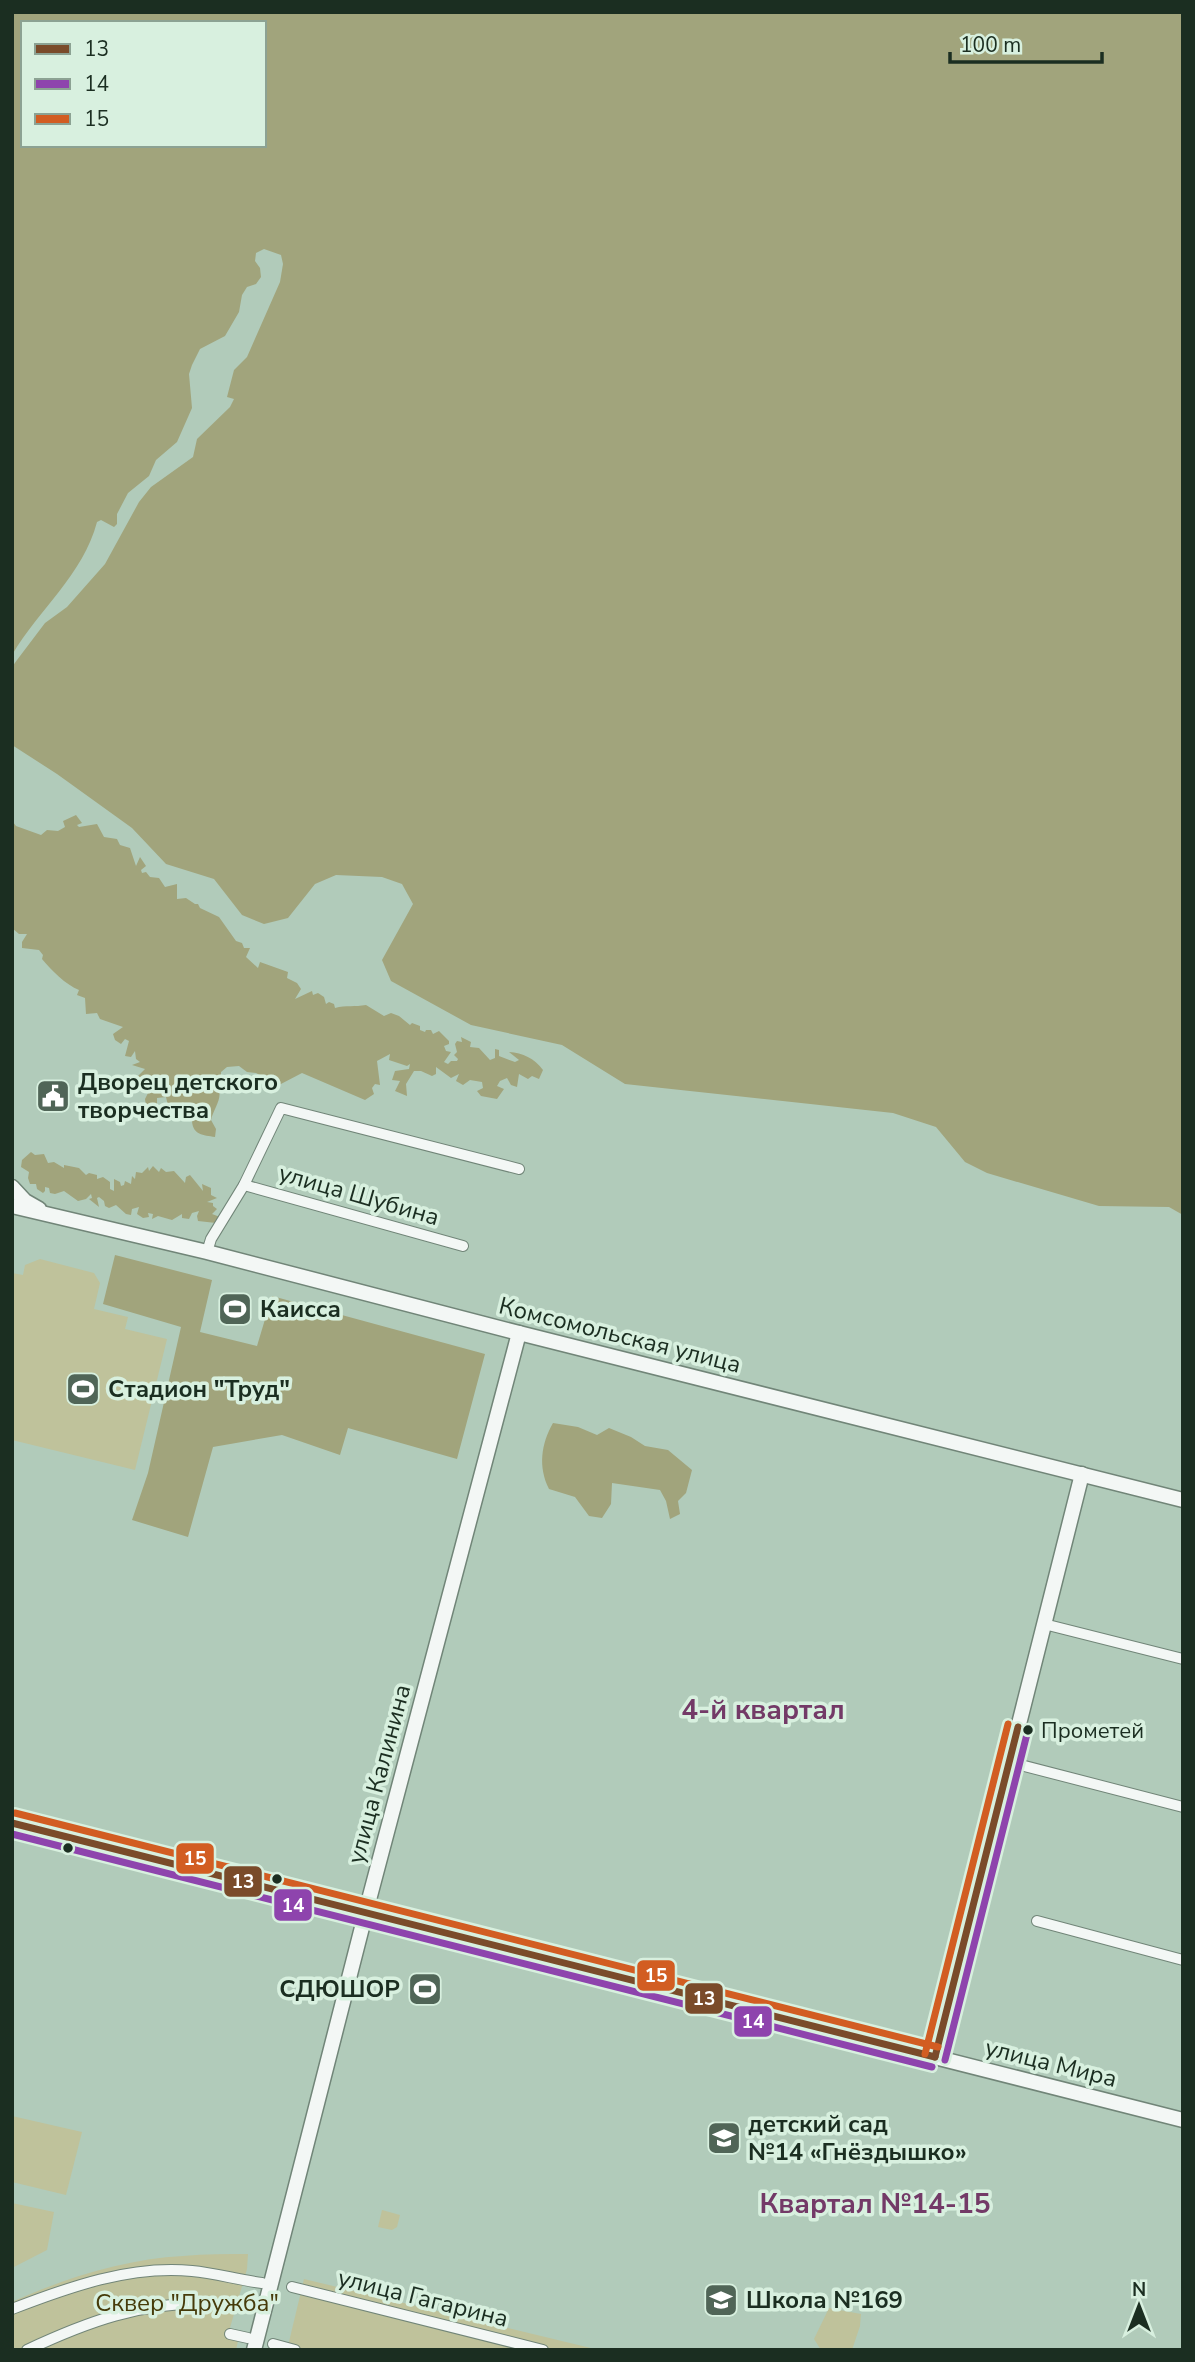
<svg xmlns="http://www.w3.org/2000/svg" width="1195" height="2362" font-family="'Nunito Sans',sans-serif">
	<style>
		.green { fill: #bfc29b }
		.forest { fill: #a1a47c; fill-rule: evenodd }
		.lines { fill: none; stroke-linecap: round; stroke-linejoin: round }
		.street-casing { stroke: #718578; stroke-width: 12 }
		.secondary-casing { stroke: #718578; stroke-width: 17 }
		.street { stroke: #f3f7f5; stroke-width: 10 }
		.secondary { stroke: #f3f7f5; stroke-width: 14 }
		.bus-1-casing { stroke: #d8f0df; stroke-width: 12 }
		.bus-2-casing { stroke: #d8f0df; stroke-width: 12 }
		.bus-3-casing { stroke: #d8f0df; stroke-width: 12 }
		.bus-1 { stroke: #7a4b2a; stroke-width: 7 }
		.bus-2 { stroke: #8e44ad; stroke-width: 7 }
		.bus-3 { stroke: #d25d22; stroke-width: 7 }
		.bus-dot { fill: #1b2e21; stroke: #d8f0df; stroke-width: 2.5 }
		.labels { text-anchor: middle; stroke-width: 7; stroke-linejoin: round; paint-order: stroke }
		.bus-label { font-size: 22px; fill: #1b2e21; stroke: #d8f0df; text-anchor: start }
		.poi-label { font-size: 24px; font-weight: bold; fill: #1b2e21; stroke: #d8f0df; text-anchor: start }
		.street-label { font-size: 24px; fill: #1b2e21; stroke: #d8f0df }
		.park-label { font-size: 24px; fill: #463b0a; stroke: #d8f0df }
		.quarter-label { font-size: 28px; font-weight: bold; fill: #733a67; stroke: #d8f0df }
		.line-badge { stroke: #d8f0df; stroke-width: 2.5 }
		.badge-label { font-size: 19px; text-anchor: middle; font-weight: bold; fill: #fff }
	</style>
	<rect width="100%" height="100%" fill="#b1cbba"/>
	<!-- green -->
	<g class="green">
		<polygon points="40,1259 94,1273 100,1283 94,1309 128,1317 125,1329 167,1339 135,1470 12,1440 12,1273 23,1275 25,1265"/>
		<polygon points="12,2116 82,2132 66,2195 12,2182"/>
		<polygon points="12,2203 54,2212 47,2250 12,2268"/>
		<polygon points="382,2210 400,2215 397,2227 392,2230 378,2227"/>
		<path d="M 248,2254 L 247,2269 L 227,2338 L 238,2341 L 236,2350 L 12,2350 L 12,2302 C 65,2278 125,2259 183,2256 C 205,2254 227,2254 248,2254 Z"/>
		<polygon points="304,2279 599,2350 304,2350 288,2346"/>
		<polygon points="829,2308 861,2314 860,2326 852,2350 821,2350 814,2339"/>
	</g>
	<!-- forest -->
	<g class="forest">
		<path d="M 12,12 L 1183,12 L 1183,1215 L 1169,1207 L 1099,1206 L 987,1173 L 965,1162 L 936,1127 L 893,1113 L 625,1084 L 562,1045 L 471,1025 L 391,981 L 382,960 L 413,904 L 402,884 L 382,877 L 336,875 L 315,884 L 288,918 L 264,924 L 242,915 L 214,879 L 166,864 L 132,828 L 57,774 L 12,745 L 12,667 L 17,660 L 45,623 L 67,607 L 105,564 L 139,502 L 151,487 L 193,457 L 197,439 L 230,407 L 234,399 L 227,397 L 234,370 L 247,357 L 280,282 L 283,264 L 281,255 L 264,249 L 256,253 L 255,261 L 260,268 L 261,277 L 256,284 L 247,287 L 242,295 L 239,312 L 225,336 L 200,349 L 192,365 L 189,374 L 192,408 L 177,442 L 156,460 L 149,476 L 128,493 L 117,514 L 117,524 L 114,527 L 101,520 L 97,522 C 83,575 39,609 12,655 ZM 23,23 L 264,23 L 264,145 L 23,145 Z"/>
		<path d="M 76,815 L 82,823 L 77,825 L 79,827 L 97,824 L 104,837 L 117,839 L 120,845 L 130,848 L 136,866 L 140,857 L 146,866 L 141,870 L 142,873 L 146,872 L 150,877 L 159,878 L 165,887 L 177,884 L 177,899 L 186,898 L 195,904 L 198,904 L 200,908 L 219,917 L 236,941 L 242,943 L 244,948 L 250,948 L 246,957 L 258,968 L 260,962 L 288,972 L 287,978 L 297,983 L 301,989 L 295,999 L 312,991 L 313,995 L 318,993 L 324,997 L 326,1004 L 329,1002 L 334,1004 L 335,1008 C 346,1005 355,1007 366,1005 L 384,1016 L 391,1013 L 399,1016 L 410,1025 L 412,1023 L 420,1026 L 420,1030 L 425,1032 L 426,1030 L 431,1030 L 433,1034 L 439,1031 L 449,1041 L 449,1044 L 444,1046 L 446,1051 L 451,1052 L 444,1062 L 448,1064 L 451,1061 L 457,1061 L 458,1059 L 454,1055 L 457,1052 L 455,1044 L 457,1041 L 462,1042 L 461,1037 L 471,1042 L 470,1047 L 479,1048 L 490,1060 L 495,1058 L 495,1049 L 499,1050 L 499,1056 L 515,1062 L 519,1060 L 509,1052 C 523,1053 534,1058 543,1070 L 539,1079 L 532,1076 L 528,1079 L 519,1074 L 517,1087 L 511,1085 L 507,1078 L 500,1081 L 497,1086 L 504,1089 L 497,1099 L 481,1096 L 477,1091 L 483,1088 L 482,1082 L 470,1080 L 463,1085 L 456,1081 L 459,1074 L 451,1078 L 436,1067 L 436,1074 L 432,1076 L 421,1071 L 414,1071 L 406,1084 L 407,1096 L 395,1091 L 400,1081 L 392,1080 L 395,1071 L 409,1069 L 410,1064 L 407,1066 L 389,1060 L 390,1054 L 377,1061 L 380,1085 L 375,1084 L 372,1088 L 374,1094 L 365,1100 L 302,1073 L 279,1085 L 256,1073 L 247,1072 L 239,1066 L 227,1067 L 221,1072 L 221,1078 L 215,1084 C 226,1095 214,1107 211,1120 L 216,1129 L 215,1137 C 203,1135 193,1135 192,1121 L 170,1114 L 166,1097 L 157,1098 L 157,1107 L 146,1107 L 145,1099 L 148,1093 L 141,1090 L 143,1081 L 138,1076 L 145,1069 L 132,1065 L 140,1062 L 136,1059 L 135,1051 L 131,1057 L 125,1056 L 129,1041 L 125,1039 L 121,1044 L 115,1040 L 113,1034 L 123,1027 L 100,1019 L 97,1013 L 86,1014 L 85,998 L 77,995 L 79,990 C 66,985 51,970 42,959 L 43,955 L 39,950 L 22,948 L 22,942 L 27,934 L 19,934 L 12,928 L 13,822 L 16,826 L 41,835 L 47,830 L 58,831 L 65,827 L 63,821 Z"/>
		<polygon points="31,1152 35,1155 44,1154 48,1163 54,1162 64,1168 64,1165 79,1168 86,1175 89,1173 97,1175 97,1179 103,1177 110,1182 110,1189 114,1191 114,1179 120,1182 121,1186 124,1185 125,1181 131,1184 132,1176 135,1179 136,1172 142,1173 148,1167 149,1171 153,1166 159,1172 161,1168 166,1172 174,1171 185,1183 186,1177 190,1175 203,1191 202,1184 211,1188 211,1195 217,1198 207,1202 213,1203 213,1206 217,1209 212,1214 220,1217 216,1223 198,1221 197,1216 199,1211 192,1213 189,1219 182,1218 182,1214 172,1220 158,1216 152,1219 153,1214 148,1213 149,1217 143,1218 137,1214 139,1207 132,1209 131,1215 126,1214 116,1205 109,1208 105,1206 104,1201 99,1197 97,1198 99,1207 89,1199 92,1198 91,1194 86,1199 78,1201 64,1191 55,1194 50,1193 49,1188 45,1187 45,1191 43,1193 37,1189 36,1184 30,1184 28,1178 29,1172 21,1167 22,1160"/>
		<polygon points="115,1255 212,1280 200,1332 257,1346 272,1296 485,1354 457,1459 348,1428 340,1455 282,1435 213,1447 188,1537 132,1520 148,1473 181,1327 103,1304"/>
		<path d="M 553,1423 L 578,1427 L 597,1435 L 609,1428 L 631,1437 L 645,1446 L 668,1450 L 692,1470 L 686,1493 L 678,1501 L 680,1514 L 670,1519 L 666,1501 L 660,1490 L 612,1483 L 611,1504 L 602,1518 L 589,1516 L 575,1497 L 549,1489 C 538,1467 541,1444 553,1423 Z"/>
	</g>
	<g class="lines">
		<!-- street casing -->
		<g class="street-casing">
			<g id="street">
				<polyline points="244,1185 463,1246"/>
				<polyline points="207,1252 211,1239 244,1185 281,1108 519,1169"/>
				<polyline points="1044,1624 1183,1659"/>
				<polyline points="1009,1762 1183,1807"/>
				<polyline points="1037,1921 1183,1960"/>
				<polyline points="292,2287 543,2350"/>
				<path d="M 12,2309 C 69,2287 130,2265 192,2271 C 215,2273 238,2280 262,2283"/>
				<polyline points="230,2334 248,2338"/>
				<polyline points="273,2344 295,2350"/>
				<path d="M 27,2350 C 89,2321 139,2303 208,2303"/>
			</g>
		</g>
		<!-- secondary casing -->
		<g class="secondary-casing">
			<g id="secondary">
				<polyline points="12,1187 25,1201 39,1209"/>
				<polyline points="12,1206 207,1252 519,1333 1183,1500"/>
				<polyline points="12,1823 1183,2120"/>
				<polyline points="935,2057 1082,1474"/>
				<polyline points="254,2350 370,1896 519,1333"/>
			</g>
		</g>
		<!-- street -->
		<use href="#street" class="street"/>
		<!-- secondary -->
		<use href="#secondary" class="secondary"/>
		<!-- bus-1 casing -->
		<g class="bus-1-casing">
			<g id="bus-1">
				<polyline points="12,1823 935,2057"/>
				<polyline points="935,2057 1018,1727"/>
			</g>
		</g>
		<!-- bus-2 casing -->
		<g class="bus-2-casing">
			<g id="bus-2">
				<polyline points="12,1834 932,2067"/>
				<polyline points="945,2060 1028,1730"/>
			</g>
		</g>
		<!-- bus-3 casing -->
		<g class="bus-3-casing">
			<g id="bus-3">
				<polyline points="15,1813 938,2047"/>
				<polyline points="925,2054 1008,1724"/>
			</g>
		</g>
		<!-- bus-1 -->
		<use href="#bus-1" class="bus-1"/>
		<!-- bus-2 -->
		<use href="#bus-2" class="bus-2"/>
		<!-- bus-3 -->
		<use href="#bus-3" class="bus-3"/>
	</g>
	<!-- icons -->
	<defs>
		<g id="civic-square" transform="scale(1.75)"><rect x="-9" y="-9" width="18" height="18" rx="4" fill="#506557" stroke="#d8f0df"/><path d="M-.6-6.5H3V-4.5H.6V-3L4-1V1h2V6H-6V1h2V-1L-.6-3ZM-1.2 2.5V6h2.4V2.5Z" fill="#fff"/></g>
		<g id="stadium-square" transform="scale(1.75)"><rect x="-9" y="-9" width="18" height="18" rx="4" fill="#506557" stroke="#d8f0df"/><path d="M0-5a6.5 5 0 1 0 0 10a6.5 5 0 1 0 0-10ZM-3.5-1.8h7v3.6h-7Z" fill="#fff"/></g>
		<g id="school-square" transform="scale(1.75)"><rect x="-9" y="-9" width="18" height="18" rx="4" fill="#506557" stroke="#d8f0df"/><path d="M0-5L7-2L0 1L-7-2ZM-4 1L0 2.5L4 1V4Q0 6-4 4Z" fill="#fff"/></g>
	</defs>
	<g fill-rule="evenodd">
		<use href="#civic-square" x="53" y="1096"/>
		<use href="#stadium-square" x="235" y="1309"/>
		<use href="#stadium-square" x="83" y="1389"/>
		<use href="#stadium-square" x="425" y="1989"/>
		<use href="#school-square" x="724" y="2138"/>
		<use href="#school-square" x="721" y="2300"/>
	</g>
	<!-- markers -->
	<g class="bus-dot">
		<circle cx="1028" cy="1730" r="6"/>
		<circle cx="68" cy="1848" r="6"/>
		<circle cx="277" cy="1879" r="6"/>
	</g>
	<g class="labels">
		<!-- bus labels -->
		<g class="bus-label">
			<text x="1041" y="1738">Прометей</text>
		</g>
		<!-- poi labels -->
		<g class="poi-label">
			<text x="78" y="1090">Дворец детского<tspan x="78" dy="28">творчества</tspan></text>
			<text x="260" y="1317">Каисса</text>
			<text x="108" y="1397">Стадион "Труд"</text>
			<text x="400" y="1997" text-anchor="end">СДЮШОР</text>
			<text x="748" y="2132">детский сад<tspan x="748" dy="28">№14 «Гнёздышко»</tspan></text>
			<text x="746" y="2308">Школа №169</text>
		</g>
		<!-- street labels -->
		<g class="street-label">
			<text transform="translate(359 1195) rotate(16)" y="8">улица Шубина</text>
			<text transform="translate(620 1335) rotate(14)" y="8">Комсомольская улица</text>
			<text transform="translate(379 1774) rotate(-75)" y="8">улица Калинина</text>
			<text transform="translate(1051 2063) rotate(14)" y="8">улица Мира</text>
			<text transform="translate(423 2298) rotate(14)" y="8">улица Гагарина</text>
		</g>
		<!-- park labels -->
		<g class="park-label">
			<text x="187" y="2311">Сквер "Дружба"</text>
		</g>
		<!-- quarter labels -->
		<g class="quarter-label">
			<text x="763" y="1719">4-й квартал</text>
			<text x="875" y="2213">Квартал №14-15</text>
		</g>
	</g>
	<g class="line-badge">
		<rect x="175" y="1842" width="40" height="33" rx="7" fill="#d25d22"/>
		<rect x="223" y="1865" width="40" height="33" rx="7" fill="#7a4b2a"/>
		<rect x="273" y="1888" width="40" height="34" rx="7" fill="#8e44ad"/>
		<rect x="636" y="1959" width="40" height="33" rx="7" fill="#d25d22"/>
		<rect x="684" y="1982" width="40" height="33" rx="7" fill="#7a4b2a"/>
		<rect x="733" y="2005" width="40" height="33" rx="7" fill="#8e44ad"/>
	</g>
	<g class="badge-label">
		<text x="195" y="1865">15</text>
		<text x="243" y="1888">13</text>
		<text x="293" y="1912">14</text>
		<text x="656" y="1982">15</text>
		<text x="704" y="2005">13</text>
		<text x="753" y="2028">14</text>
	</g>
	<!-- border -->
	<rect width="1195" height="2362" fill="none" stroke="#1b2e21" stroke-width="28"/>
	<!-- legend -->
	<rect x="21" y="21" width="245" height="126" fill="#d8f0df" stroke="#8ca293" stroke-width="2"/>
	<rect x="35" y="44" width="35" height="10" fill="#7a4b2a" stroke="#8ca293" stroke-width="2"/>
	<text x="84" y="56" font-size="21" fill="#1b2e21">13</text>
	<rect x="35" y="79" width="35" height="10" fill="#8e44ad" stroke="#8ca293" stroke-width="2"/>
	<text x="84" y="91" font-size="21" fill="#1b2e21">14</text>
	<rect x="35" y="114" width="35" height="10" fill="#d25d22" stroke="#8ca293" stroke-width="2"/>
	<text x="84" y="126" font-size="21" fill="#1b2e21">15</text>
	<!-- north arrow -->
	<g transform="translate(1139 2306)" stroke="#d8f0df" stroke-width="5" paint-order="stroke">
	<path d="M0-5L12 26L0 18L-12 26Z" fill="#1b2e21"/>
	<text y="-10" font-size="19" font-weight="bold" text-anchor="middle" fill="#1b2e21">N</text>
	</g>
	<!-- scale -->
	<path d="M950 52v10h152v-10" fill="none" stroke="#1b2e21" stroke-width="3.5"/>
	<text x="960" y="52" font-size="21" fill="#1b2e21" stroke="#d8f0df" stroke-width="5" paint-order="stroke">100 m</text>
</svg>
